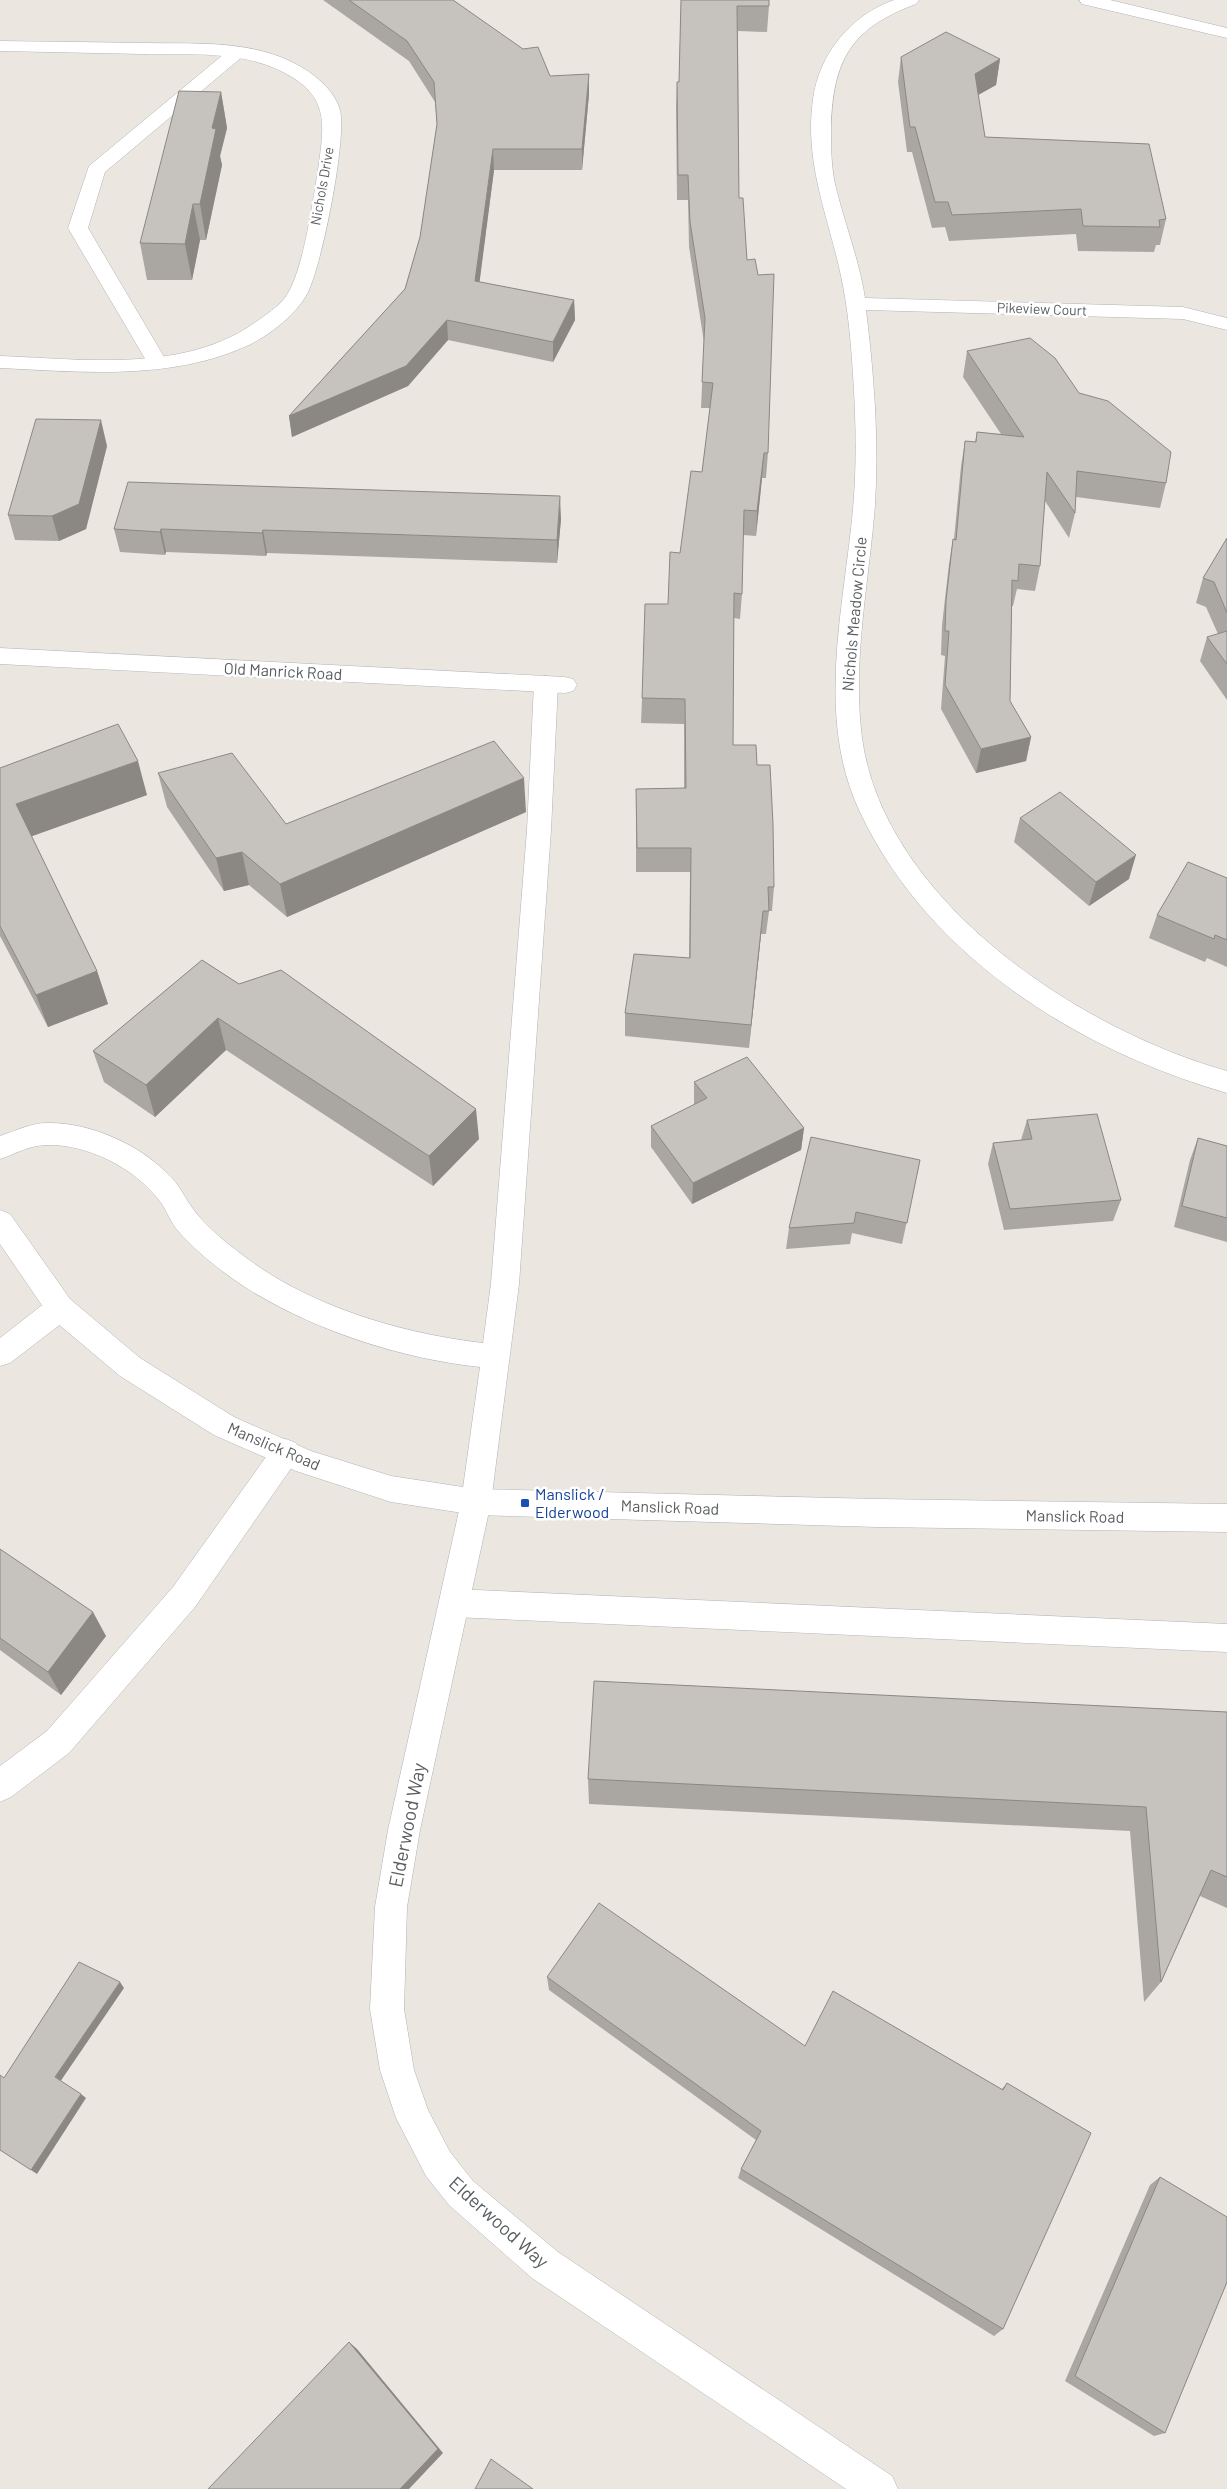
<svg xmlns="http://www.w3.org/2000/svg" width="1227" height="2489" font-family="Barlow,sans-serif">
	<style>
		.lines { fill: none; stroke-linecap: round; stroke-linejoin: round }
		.service-casing { stroke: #b1b3b7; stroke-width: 1 }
		.minor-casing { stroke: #b1b3b7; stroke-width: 1 }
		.secondary-casing { stroke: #b0b4b7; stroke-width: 1 }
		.service { fill: #fff; fill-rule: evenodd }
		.minor { fill: #fff; fill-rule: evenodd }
		.secondary { fill: #fff; fill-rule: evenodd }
		.wall { fill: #aaa7a3 }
		.shaded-wall { fill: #8b8884 }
		.building { fill: #c6c2bd; stroke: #8b8884 }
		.transit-dot { fill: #1a4fb4; stroke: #fff; stroke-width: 2 }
		.labels { text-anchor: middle; stroke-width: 5; stroke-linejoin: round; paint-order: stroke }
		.far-street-label { font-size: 14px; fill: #595d60; stroke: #fff }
		.street-label { font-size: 16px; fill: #595d60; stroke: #fff }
		.transit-label { font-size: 16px; fill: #164399; stroke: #fff; text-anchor: start }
		.near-street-label { font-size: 19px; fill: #595d60; stroke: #fff }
	</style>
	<rect width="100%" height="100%" fill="#ebe7e0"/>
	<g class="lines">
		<!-- service casing -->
		<g class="service-casing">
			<g id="service">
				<polygon points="236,48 242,49 245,53 242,57 105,172 88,228 167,362 164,367 157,368 150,367 147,362 68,228 89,166 230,49"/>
				<path d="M 546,676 L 554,678 L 558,684 L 551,830 L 519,1284 L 491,1502 L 486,1512 L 476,1515 L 466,1512 L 461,1502 L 480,1367 C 402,1359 312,1330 245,1287 C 222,1272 198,1253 179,1232 C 170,1222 167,1210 159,1200 C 134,1168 88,1144 47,1145 C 30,1145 15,1154 0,1159 L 0,1136 C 15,1131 31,1123 47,1123 C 89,1122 138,1144 167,1173 C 180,1185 185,1199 196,1213 C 213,1234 239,1253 262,1269 C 326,1311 407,1334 483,1343 L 491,1284 L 527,830 L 534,684 L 538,678 Z"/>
				<polygon points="60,1296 70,1299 74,1308 70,1317 10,1363 0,1366 0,1338 50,1299"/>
				<polygon points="286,1439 296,1443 301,1452 296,1461 195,1607 69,1753 11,1797 0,1802 0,1766 47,1731 173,1587 276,1443"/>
				<polygon points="454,1589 1227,1624 1227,1652 454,1617 443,1613 439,1603 443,1593"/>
			</g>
		</g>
		<!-- minor casing -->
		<g class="minor-casing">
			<g id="minor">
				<path d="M 894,0 L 919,0 L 916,4 C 851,28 833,60 831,127 C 831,147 831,164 835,184 C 844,222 859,259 865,298 L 1183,307 L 1227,318 L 1227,330 L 1183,319 L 866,310 C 874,375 879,440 875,505 C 869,582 852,660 862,738 C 884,901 1080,1030 1227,1071 L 1227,1093 C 1078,1050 928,957 860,812 C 815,717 844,608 853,509 C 857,464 856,419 853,375 C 851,342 848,308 841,276 C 828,215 804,163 813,99 C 819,54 851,15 894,0 Z"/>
				<polygon points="1079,0 1110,0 1227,28 1227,38 1082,4"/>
				<path d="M 0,41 C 49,42 98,42 146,43 C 196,44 249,40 294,63 C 313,73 334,89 340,110 C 347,139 322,264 308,292 C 297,314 271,334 249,345 C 171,381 83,372 0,368 L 0,356 C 85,359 188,374 260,319 C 270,312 282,304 288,293 C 304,267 314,195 319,163 C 325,119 327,95 283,72 C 240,50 189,55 143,54 C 95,53 48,52 0,51 Z"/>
				<polygon points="0,648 565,677 573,679 577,685 573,691 565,693 0,664"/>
				<polygon points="476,1489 486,1492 491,1502 420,1830 407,1907 404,2009 414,2070 428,2110 450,2152 473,2181 558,2252 892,2476 898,2489 846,2489 532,2278 449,2205 426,2176 396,2118 380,2070 370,2009 375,1907 388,1830 461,1502 466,1492"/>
			</g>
		</g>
		<!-- secondary casing -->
		<g class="secondary-casing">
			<polygon id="secondary" points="0,1210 10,1214 70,1299 140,1358 234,1417 311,1451 391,1476 476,1489 877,1499 1227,1504 1227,1532 877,1527 476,1515 391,1502 296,1471 214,1435 120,1376 50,1317 0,1244"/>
		</g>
		<!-- service -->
		<use href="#service" class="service"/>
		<!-- minor -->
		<use href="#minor" class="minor"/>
		<!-- secondary -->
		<use href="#secondary" class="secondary"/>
	</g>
	<!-- wall -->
	<g class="wall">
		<polygon points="323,0 453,0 550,76 589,94 582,170 494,170 479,282 574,300 575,320 553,362 448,340 408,386 292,437 289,416 405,289 420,237 437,124 435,102 409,61"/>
		<polygon points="681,0 769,6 767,32 738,31 739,198 747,260 768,453 766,478 762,478 756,536 743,535 742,594 740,619 734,618 733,745 757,765 774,887 772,911 769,911 766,934 761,934 749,1048 625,1036 625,1013 689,958 690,872 636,872 636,789 684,788 684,724 641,723 642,698 668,604 680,553 702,472 710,408 701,408 704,342 689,247 688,200 677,200 676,108 677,82 679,82"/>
		<polygon points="901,57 1000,59 996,85 978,95 985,137 1166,219 1160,245 1156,245 1154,252 1078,251 1076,234 949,241 945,227 932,228 912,152 907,152 898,82"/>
		<polygon points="221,92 227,128 220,156 222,165 206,240 200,240 192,280 147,280 140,243"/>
		<polygon points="967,351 1079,393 1166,483 1160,508 1076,497 1075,513 1069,538 1045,501 1040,566 1035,591 1017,589 1013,606 1012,606 1010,701 1031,737 1026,761 976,773 941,709 945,656 941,655 942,625 949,564 953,539 954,539 961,466 965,441 975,442 977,432 1001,434 963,377"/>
		<polygon points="107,446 86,529 59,541 15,540 8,515"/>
		<polygon points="561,519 557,563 267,553 266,556 166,552 165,555 120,552 114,529"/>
		<polygon points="1227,538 1227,700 1200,661 1207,637 1218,634 1206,607 1196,603 1203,578"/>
		<polygon points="0,768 147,795 31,836 97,971 108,1004 48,1027 0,936"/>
		<polygon points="158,773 286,824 526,812 287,917 249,885 224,891 167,807"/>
		<polygon points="1020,818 1129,879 1089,906 1014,842"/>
		<polygon points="1227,878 1227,967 1207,958 1205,962 1149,938 1157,915"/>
		<polygon points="202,960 479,1139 433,1186 226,1050 155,1117 104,1082 93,1051"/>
		<polygon points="694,1082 804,1128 801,1150 692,1204 651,1147 651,1126 694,1105"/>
		<polygon points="1027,1120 1121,1200 1113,1221 1004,1230 988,1164 993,1143 1021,1140"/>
		<polygon points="1198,1138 1227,1146 1227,1242 1174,1227 1190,1160"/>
		<polygon points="920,1160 902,1244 852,1233 850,1244 786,1249 789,1228"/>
		<polygon points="0,1549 106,1636 61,1695 0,1650"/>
		<polygon points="1227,1712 1227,1908 1200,1896 1161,1982 1144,2002 1130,1831 589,1804 588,1779"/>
		<polygon points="547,1977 805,2046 1001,2090 1007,2083 1003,2329 994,2336 738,2178 741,2169 756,2140 549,1990"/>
		<polygon points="1160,2177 1165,2433 1154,2436 1065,2381 1150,2185"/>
	</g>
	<!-- shaded-wall -->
	<g class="shaded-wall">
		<polygon points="1000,59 996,85 971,99 975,74"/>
		<polygon points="589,74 589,94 582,170 582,149"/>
		<polygon points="221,92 227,128 220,156 222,165 206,240 200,204 212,128"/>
		<polygon points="493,149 494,170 477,302 475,281"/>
		<polygon points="193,204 200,240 192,280 185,244"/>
		<polygon points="574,300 575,320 553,362 553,342"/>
		<polygon points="447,320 448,340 408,386 292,437 289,416"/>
		<polygon points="101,420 107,446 86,529 59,541 52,516"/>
		<polygon points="764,453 762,478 756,536 757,511"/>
		<polygon points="560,496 561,519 557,563 557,540"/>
		<polygon points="161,529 166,552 165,555 160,532"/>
		<polygon points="263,530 267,553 266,556 262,533"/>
		<polygon points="1031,737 1026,761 976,773 981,749"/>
		<polygon points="138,761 147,795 27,838 16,804"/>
		<polygon points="524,778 526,812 287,917 280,884"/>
		<polygon points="242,852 249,885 224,891 216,858"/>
		<polygon points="1136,855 1129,879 1089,906 1096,882"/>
		<polygon points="763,911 761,934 749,1048 751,1025"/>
		<polygon points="97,971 108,1004 48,1027 36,995"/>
		<polygon points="218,1018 226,1050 155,1117 146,1085"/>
		<polygon points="476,1109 479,1139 433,1186 429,1156"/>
		<polygon points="804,1128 801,1150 692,1204 693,1183"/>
		<polygon points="93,1612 106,1636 61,1695 48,1672"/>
		<polygon points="120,1982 124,1988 60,2082 55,2077"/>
		<polygon points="81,2094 86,2098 37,2174 31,2170"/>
		<polygon points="349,2342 357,2349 443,2453 409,2489 400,2489"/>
	</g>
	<!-- building -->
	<g class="building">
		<polygon points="349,0 453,0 523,49 538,47 550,76 589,74 582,149 493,149 475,281 574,300 553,342 447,320 406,366 289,416 405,289 420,237 437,124 434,82 407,41"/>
		<polygon points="681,0 769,0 769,6 737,6 739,198 743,198 747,260 755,259 758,275 774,274 768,453 764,453 757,511 744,510 742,594 734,593 733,745 756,745 757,765 770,765 773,824 774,887 768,887 769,911 763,911 751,1025 625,1013 634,954 690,958 691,848 637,848 636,789 686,788 685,699 642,698 645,604 668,604 670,552 680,553 691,471 702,472 713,383 702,382 705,318 690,222 688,175 678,175 677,82 679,82"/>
		<polygon points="946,32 1000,59 975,74 985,137 1149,144 1166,219 1159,220 1160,227 1083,226 1081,209 952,215 948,202 935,202 915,127 910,127 901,57"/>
		<polygon points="179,91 221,92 212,128 216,129 200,204 193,204 185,244 140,243"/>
		<polygon points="1030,338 1055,358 1079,393 1108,401 1171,452 1166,483 1077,471 1075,513 1047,472 1040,566 1019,564 1018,581 1012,580 1010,701 1031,737 981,749 945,685 949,631 945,631 946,600 953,539 956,540 965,441 976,442 977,432 1024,437 967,351"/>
		<polygon points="36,419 101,420 79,504 52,516 8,515"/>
		<polygon points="128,482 560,496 557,540 263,530 262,533 161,529 160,532 114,529"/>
		<polygon points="1227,538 1227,613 1214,582 1203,578"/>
		<polygon points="1227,631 1227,664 1207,637"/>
		<polygon points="118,724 138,761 16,804 97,971 36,995 0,926 0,768"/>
		<polygon points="494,741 524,778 280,884 242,852 216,858 158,773 232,753 286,824"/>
		<polygon points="1060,792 1136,855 1096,882 1020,818"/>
		<polygon points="1188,862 1227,878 1227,940 1215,935 1214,939 1157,915"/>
		<polygon points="202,960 239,984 281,970 476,1109 429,1156 218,1018 146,1085 93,1051"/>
		<polygon points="747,1057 804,1128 693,1183 651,1126 707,1098 694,1082"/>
		<polygon points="1097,1114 1121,1200 1010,1209 993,1143 1032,1139 1027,1120"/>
		<polygon points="811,1137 920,1160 907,1223 856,1212 854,1223 789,1228"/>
		<polygon points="1198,1138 1227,1146 1227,1218 1182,1206"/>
		<polygon points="0,1549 93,1612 48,1672 0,1638"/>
		<polygon points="594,1681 1227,1712 1227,1877 1211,1870 1161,1982 1146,1807 588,1779"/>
		<polygon points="599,1903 805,2046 833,1991 1003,2090 1007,2083 1091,2133 1003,2329 741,2169 761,2131 547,1977"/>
		<polygon points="79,1962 120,1982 55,2077 81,2094 31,2170 0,2150 0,2075 4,2078"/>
		<polygon points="1160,2177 1227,2217 1227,2282 1165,2433 1075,2376"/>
		<polygon points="349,2342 438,2449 400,2489 208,2489"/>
		<polygon points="491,2459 533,2489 475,2489"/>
	</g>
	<!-- markers -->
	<rect class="transit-dot" x="520" y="1498" width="10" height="10" rx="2.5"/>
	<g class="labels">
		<!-- far-street labels -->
		<g class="far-street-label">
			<text transform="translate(322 186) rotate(-80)" y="5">Nichols Drive</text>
			<text transform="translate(1042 309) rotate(2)" y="5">Pikeview Court</text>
		</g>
		<!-- street labels -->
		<g class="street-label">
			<text transform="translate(854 614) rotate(-85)" y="6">Nichols Meadow Circle</text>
			<text transform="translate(283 671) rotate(3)" y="6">Old Manrick Road</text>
			<text transform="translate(274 1446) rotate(23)" y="6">Manslick Road</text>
			<text transform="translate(670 1507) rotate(2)" y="6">Manslick Road</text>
			<text transform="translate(1075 1516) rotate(1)" y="6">Manslick Road</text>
		</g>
		<!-- transit labels -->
		<g class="transit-label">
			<text x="535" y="1500">Manslick /<tspan x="535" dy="18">Elderwood</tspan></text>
		</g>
		<!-- near-street labels -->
		<g class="near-street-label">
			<text transform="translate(407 1825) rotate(-79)" y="7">Elderwood Way</text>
			<text transform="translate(499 2222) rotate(42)" y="7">Elderwood Way</text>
		</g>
	</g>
</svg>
